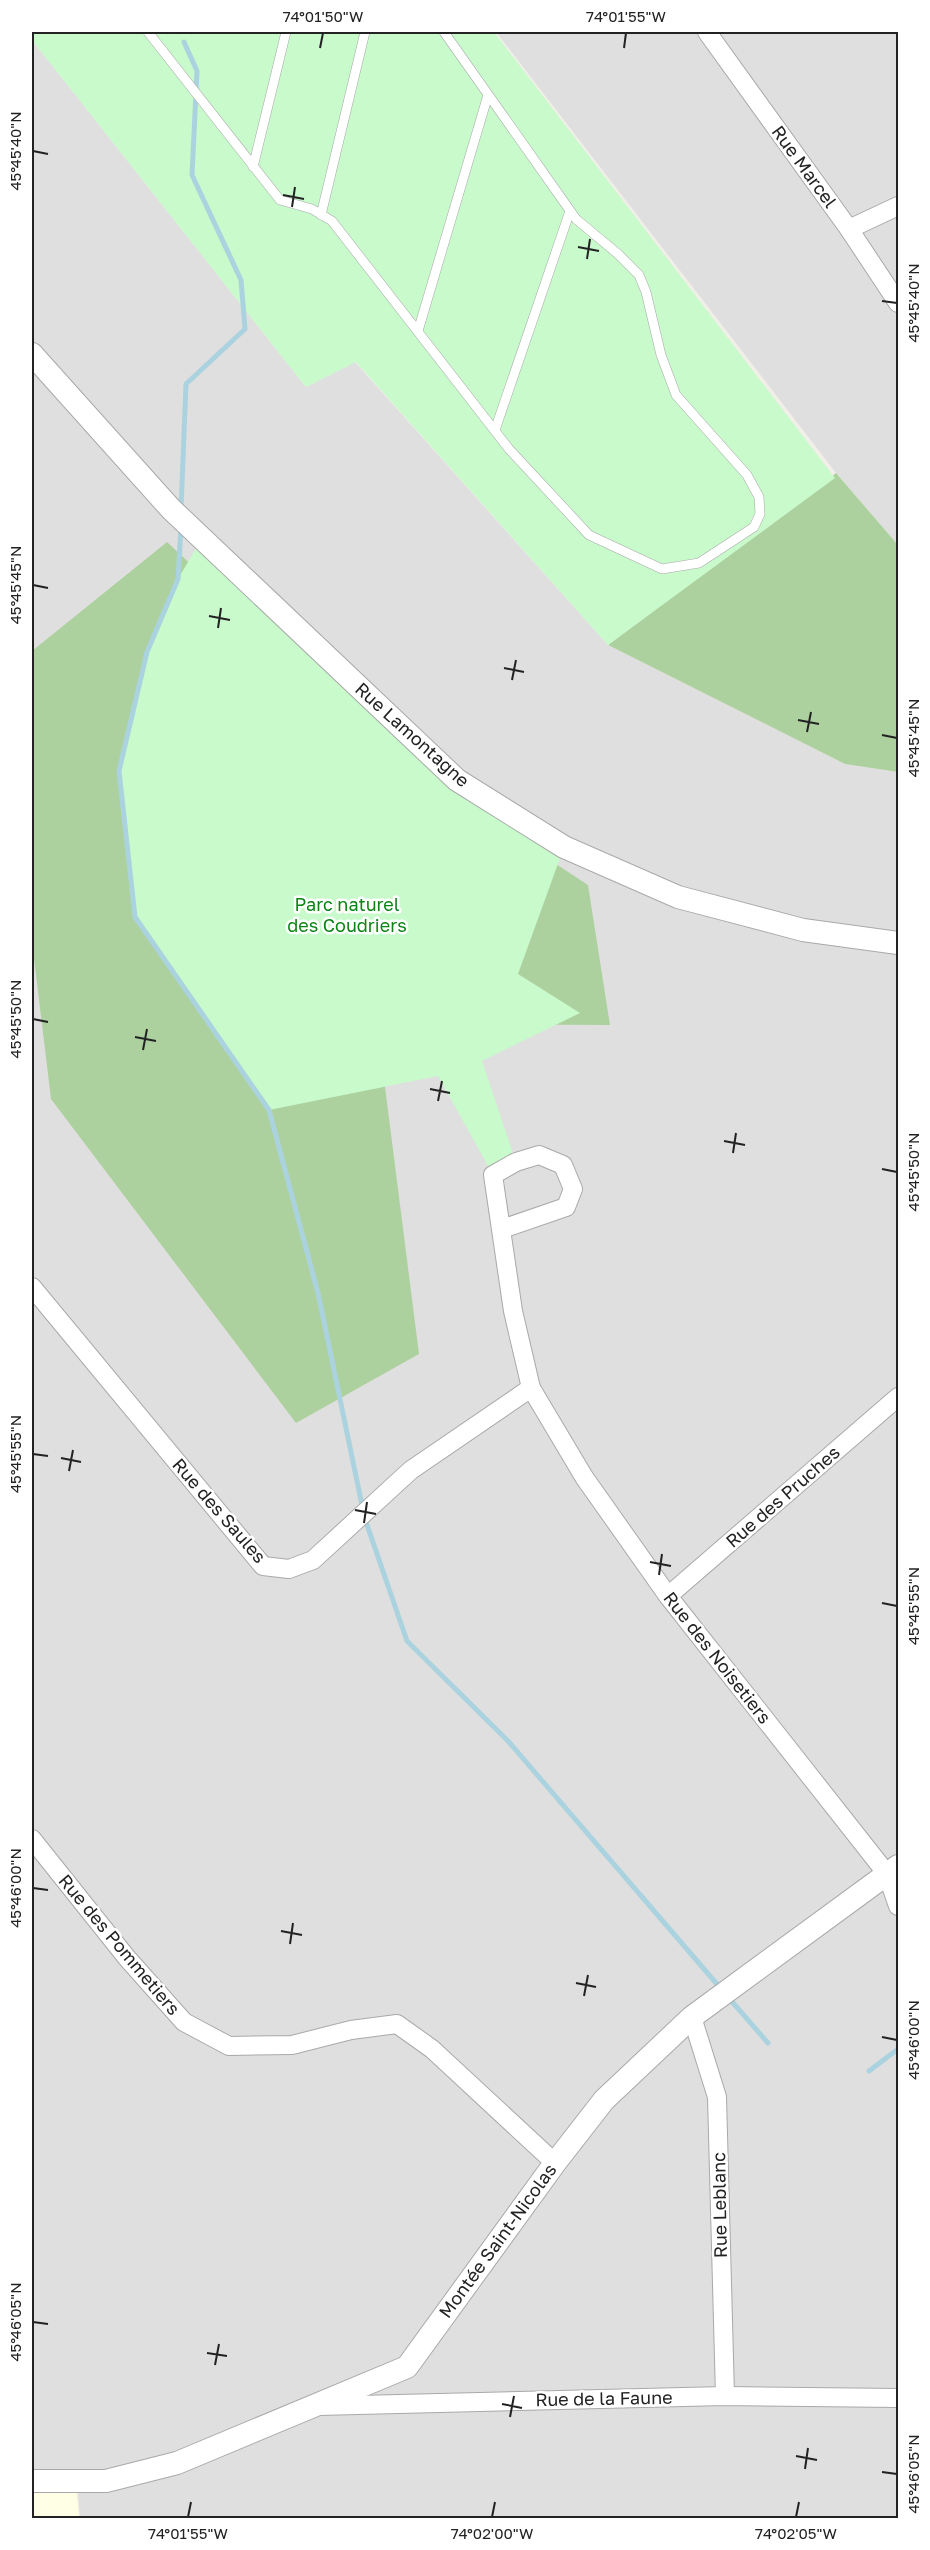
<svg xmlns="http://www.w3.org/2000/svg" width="930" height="2550" font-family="'Golos Text',sans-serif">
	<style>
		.residential { fill: #e0dfdf }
		.education { fill: #ffffe5 }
		.forest { fill: #add19e }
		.park { fill: #c8facc }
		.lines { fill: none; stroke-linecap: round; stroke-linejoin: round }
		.stream { stroke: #aad3df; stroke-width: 5 }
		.service-casing { stroke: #a9a9a9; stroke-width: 10 }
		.minor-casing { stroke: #a9a9a9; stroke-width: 20 }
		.tertiary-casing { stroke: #a9a9a9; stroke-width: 24 }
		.service { stroke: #fff; stroke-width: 9 }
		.minor { stroke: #fff; stroke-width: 18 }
		.tertiary { stroke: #fff; stroke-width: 22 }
		.ticks { fill: none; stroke: #222; stroke-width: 2 }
		.labels { text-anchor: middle; stroke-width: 5; stroke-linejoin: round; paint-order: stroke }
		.street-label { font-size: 18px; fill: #222; stroke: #fff }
		.park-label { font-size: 18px; fill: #0c8416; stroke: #fff }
		.neatline { fill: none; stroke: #222; stroke-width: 2 }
		.ticks-label { font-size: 15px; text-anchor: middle; fill: #222 }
	</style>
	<rect width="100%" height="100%" fill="#f2efe9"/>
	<!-- residential -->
	<g class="residential">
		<polygon points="496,32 898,32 898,545 836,473"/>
		<polygon points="32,40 306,387 355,362 608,645 845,764 898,772 898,2518 80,2518 77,2481 32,2481"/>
	</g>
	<!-- education -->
	<polygon class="education" points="32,2483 76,2485 79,2518 32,2518"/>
	<!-- forest -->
	<g class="forest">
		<polygon points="836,473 898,545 898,772 845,764 608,645"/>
		<polygon points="167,542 404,764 588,885 610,1025 377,1024 419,1354 296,1423 51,1099 32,942 32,651"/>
	</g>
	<!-- park -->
	<g class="park">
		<polygon points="32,32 494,32 835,478 608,645 356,362 306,387 32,40"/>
		<polygon points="202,538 457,780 564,847 518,974 580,1013 482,1061 516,1162 493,1175 438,1076 269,1110 135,917 119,771 147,652 178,579"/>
	</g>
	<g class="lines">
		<!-- stream -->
		<g class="stream">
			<polyline points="181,509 186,384 245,329 241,280 192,175 197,71 184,42"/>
			<polyline points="181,527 178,579 147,652 119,771 135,917 269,1110 318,1293 363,1510"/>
			<polyline points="365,1519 407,1641 508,1741 722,1990"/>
			<polyline points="728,1997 768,2043"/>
			<polyline points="869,2071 898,2049"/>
		</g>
		<!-- service casing -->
		<g class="service-casing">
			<g id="service">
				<polyline points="148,32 280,200 312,209 332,221 509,449 589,535 662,569 699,563 754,527 760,514 759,497 747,475 676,395 661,355 646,292 639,275 618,254 576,219 444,32"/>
				<polyline points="253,167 286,32"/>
				<polyline points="321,215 365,32"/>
				<polyline points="418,331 488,95"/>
				<polyline points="495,430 570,211"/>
			</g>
		</g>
		<!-- minor casing -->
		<g class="minor-casing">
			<g id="minor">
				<polyline points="707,32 849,229 898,303"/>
				<polyline points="849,229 898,206"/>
				<polyline points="502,1229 566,1207 573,1189 563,1165 539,1155 516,1162 493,1175 513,1311 531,1388 584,1477 668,1596 887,1874 898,1906"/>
				<polyline points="32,1287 263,1566 289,1569 313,1560 411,1470 531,1388"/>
				<polyline points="668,1596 898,1397"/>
				<polyline points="32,1839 127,1958 184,2022 229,2046 292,2045 351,2030 397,2024 432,2049 555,2163"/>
				<polyline points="692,2017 717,2097 725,2396"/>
				<polyline points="318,2406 725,2396 898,2398"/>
			</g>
		</g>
		<!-- tertiary casing -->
		<g class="tertiary-casing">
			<g id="tertiary">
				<polyline points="32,354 171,509 457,780 564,847 678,897 803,930 898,943"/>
				<polyline points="32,2481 106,2481 177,2463 407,2367 555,2163 604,2100 692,2017 898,1866"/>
			</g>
		</g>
		<!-- service -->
		<use href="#service" class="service"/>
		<!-- minor -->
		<use href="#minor" class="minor"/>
		<!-- tertiary -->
		<use href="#tertiary" class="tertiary"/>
	</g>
	<!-- ticks -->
	<path class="ticks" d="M 320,48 L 323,33M 624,48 L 626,33M 33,151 L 48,154M 283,195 L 304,199M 292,207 L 295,187M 578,247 L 599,251M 587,259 L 590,239M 882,301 L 897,303M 33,585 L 48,588M 209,616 L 230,620M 218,628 L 221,608M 504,668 L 524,672M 512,680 L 516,660M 798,720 L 819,724M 807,732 L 811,712M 882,735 L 897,738M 33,1019 L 48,1022M 135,1037 L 156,1041M 143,1050 L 147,1029M 430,1089 L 450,1093M 438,1101 L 442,1081M 724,1141 L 745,1145M 733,1153 L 736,1133M 882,1169 L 897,1172M 33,1454 L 48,1456M 61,1458 L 81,1462M 69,1471 L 73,1450M 355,1510 L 376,1514M 364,1523 L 367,1502M 650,1562 L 671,1566M 659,1575 L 662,1554M 882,1603 L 897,1606M 33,1888 L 48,1890M 281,1931 L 302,1935M 290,1944 L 293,1923M 576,1983 L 596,1987M 584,1996 L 588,1975M 882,2037 L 897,2040M 33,2322 L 48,2324M 207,2353 L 227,2356M 215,2365 L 219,2344M 502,2404 L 522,2408M 510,2417 L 514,2396M 796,2456 L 817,2460M 805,2469 L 808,2448M 882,2472 L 897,2474M 188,2517 L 191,2502M 492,2517 L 495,2502M 796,2517 L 799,2502"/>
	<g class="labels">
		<!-- street labels -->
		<g class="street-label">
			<text transform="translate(804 167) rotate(54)" y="6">Rue Marcel</text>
			<text transform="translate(412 735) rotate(42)" y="6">Rue Lamontagne</text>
			<text transform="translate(783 1497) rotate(-41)" y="6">Rue des Pruches</text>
			<text transform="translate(219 1511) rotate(49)" y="6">Rue des Saules</text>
			<text transform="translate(717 1658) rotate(52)" y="6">Rue des Noisetiers</text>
			<text transform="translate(119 1945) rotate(50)" y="6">Rue des Pommetiers</text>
			<text transform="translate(720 2205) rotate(-91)" y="6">Rue Leblanc</text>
			<text transform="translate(498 2241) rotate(-54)" y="6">Montée Saint-Nicolas</text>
			<text transform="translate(604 2399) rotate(-1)" y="6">Rue de la Faune</text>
		</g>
		<!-- park labels -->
		<g class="park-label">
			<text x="347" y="911">Parc naturel<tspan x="347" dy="21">des Coudriers</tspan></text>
		</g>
	</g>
	<!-- border -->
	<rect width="930" height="2550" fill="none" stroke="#ffffff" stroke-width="66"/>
	<rect x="33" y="33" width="864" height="2484" class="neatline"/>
	<g class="ticks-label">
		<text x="323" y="22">74°01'50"W</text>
		<text x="626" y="22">74°01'55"W</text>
		<text transform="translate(16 151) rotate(-90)" y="5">45°45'40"N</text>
		<text transform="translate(914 303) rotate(-90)" y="5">45°45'40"N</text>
		<text transform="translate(16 585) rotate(-90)" y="5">45°45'45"N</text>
		<text transform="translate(914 738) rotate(-90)" y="5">45°45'45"N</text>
		<text transform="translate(16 1019) rotate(-90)" y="5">45°45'50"N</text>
		<text transform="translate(914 1172) rotate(-90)" y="5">45°45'50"N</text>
		<text transform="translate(16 1454) rotate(-90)" y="5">45°45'55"N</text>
		<text transform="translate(914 1606) rotate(-90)" y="5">45°45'55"N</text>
		<text transform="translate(16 1888) rotate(-90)" y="5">45°46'00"N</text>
		<text transform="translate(914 2040) rotate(-90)" y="5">45°46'00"N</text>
		<text transform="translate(16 2322) rotate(-90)" y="5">45°46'05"N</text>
		<text transform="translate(914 2474) rotate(-90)" y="5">45°46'05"N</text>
		<text x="188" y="2539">74°01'55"W</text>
		<text x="492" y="2539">74°02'00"W</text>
		<text x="796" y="2539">74°02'05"W</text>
	</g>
</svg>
